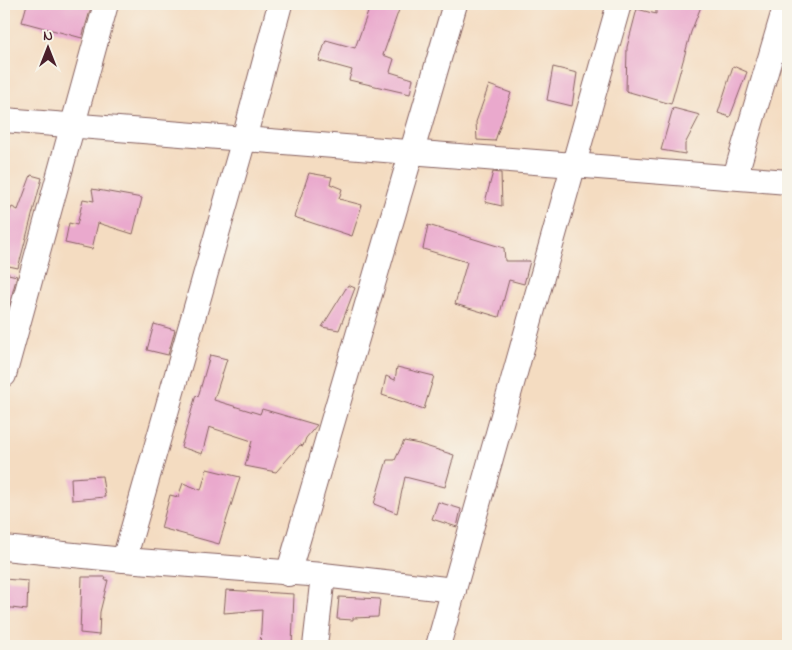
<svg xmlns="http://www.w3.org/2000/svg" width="792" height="650" font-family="'Indie Flower',sans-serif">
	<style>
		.building { fill: #eaa9cd }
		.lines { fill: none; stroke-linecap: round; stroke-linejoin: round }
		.street-casing { stroke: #866160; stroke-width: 26 }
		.street { stroke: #fff; stroke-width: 24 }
	</style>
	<rect width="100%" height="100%" fill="#f7f3e8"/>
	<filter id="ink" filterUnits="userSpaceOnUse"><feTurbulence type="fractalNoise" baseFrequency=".02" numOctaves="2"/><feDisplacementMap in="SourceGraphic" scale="10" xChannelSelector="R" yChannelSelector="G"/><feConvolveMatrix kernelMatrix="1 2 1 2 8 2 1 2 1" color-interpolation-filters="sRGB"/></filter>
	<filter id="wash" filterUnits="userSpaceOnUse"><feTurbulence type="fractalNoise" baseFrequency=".0096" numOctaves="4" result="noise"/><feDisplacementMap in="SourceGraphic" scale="20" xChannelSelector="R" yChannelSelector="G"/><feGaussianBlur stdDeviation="1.12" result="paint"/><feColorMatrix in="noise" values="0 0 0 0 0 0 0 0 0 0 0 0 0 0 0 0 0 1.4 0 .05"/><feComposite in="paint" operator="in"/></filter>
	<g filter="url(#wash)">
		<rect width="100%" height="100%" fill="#f4dcc1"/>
		<g id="blocks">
			<!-- building -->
			<g class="building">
				<polygon points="27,4 92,4 82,38 22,22"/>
				<polygon points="371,4 401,4 383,55 394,59 390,72 413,79 410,94 349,80 352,70 319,61 326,40 355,48"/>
				<polygon points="656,4 702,4 691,32 671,104 626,91 627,47 637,9 656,14"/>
				<polygon points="733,66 747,72 730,117 718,113"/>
				<polygon points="553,67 577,73 572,106 547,100"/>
				<polygon points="489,85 511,93 495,141 477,140 476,122"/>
				<polygon points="673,108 700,115 685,144 685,154 661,150"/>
				<polygon points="493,172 501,173 502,206 485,202"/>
				<polygon points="309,173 332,177 330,184 342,189 339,199 362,205 352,236 294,217"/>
				<polygon points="31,175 42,178 18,268 4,265 4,223 12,207 18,210"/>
				<polygon points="92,189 142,198 133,234 98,223 92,249 65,243 69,223 77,225 83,199 94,201"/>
				<polygon points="428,225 504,248 505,261 530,261 524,284 509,280 499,317 455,304 467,262 423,249"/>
				<polygon points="4,273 17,276 5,320 4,320"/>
				<polygon points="348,285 355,288 339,330 322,327"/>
				<polygon points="154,324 175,330 168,355 147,350"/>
				<polygon points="210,355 227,359 214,400 260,414 262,409 317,425 306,438 303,446 300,445 276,472 245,466 252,441 209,427 202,454 181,447 196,395 198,397"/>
				<polygon points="397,367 434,376 424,409 382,395 386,376 395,380"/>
				<polygon points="404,441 419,444 454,455 445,487 405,477 397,513 374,504 387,460 395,460"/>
				<polygon points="207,469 240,477 219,544 161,528 170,495 178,497 183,483 201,490"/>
				<polygon points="102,476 105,497 72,500 71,478"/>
				<polygon points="438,502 461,509 457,527 432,519"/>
				<polygon points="82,577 106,577 105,580 108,580 100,612 99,635 80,633"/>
				<polygon points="4,579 28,581 27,610 4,607"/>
				<polygon points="226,590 294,594 292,646 260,646 262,610 224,613"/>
				<polygon points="339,597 380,599 378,617 353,618 353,620 337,619"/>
			</g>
		</g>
	</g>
	<g filter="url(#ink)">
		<use href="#blocks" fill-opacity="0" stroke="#866160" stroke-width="1"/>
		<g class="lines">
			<!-- street casing -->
			<g class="street-casing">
				<g id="street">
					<polyline points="4,120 788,182"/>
					<polyline points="735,177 786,4"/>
					<polyline points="4,375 106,4"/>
					<polyline points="4,548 124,560 323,575 454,590"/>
					<polyline points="124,560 244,139 280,4"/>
					<polyline points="288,574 455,4"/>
					<polyline points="315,646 323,575"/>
					<polyline points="438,646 619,4"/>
				</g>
			</g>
			<!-- street -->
			<use href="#street" class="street"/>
		</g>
	</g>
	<!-- margin -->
	<rect width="792" height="650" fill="none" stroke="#f7f3e8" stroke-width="20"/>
	<!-- north arrow -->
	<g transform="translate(48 48)" stroke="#f7f3e8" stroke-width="4" paint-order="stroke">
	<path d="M0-4L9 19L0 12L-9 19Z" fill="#4a1f2b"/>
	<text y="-8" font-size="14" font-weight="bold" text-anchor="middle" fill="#4a1f2b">N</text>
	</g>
</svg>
